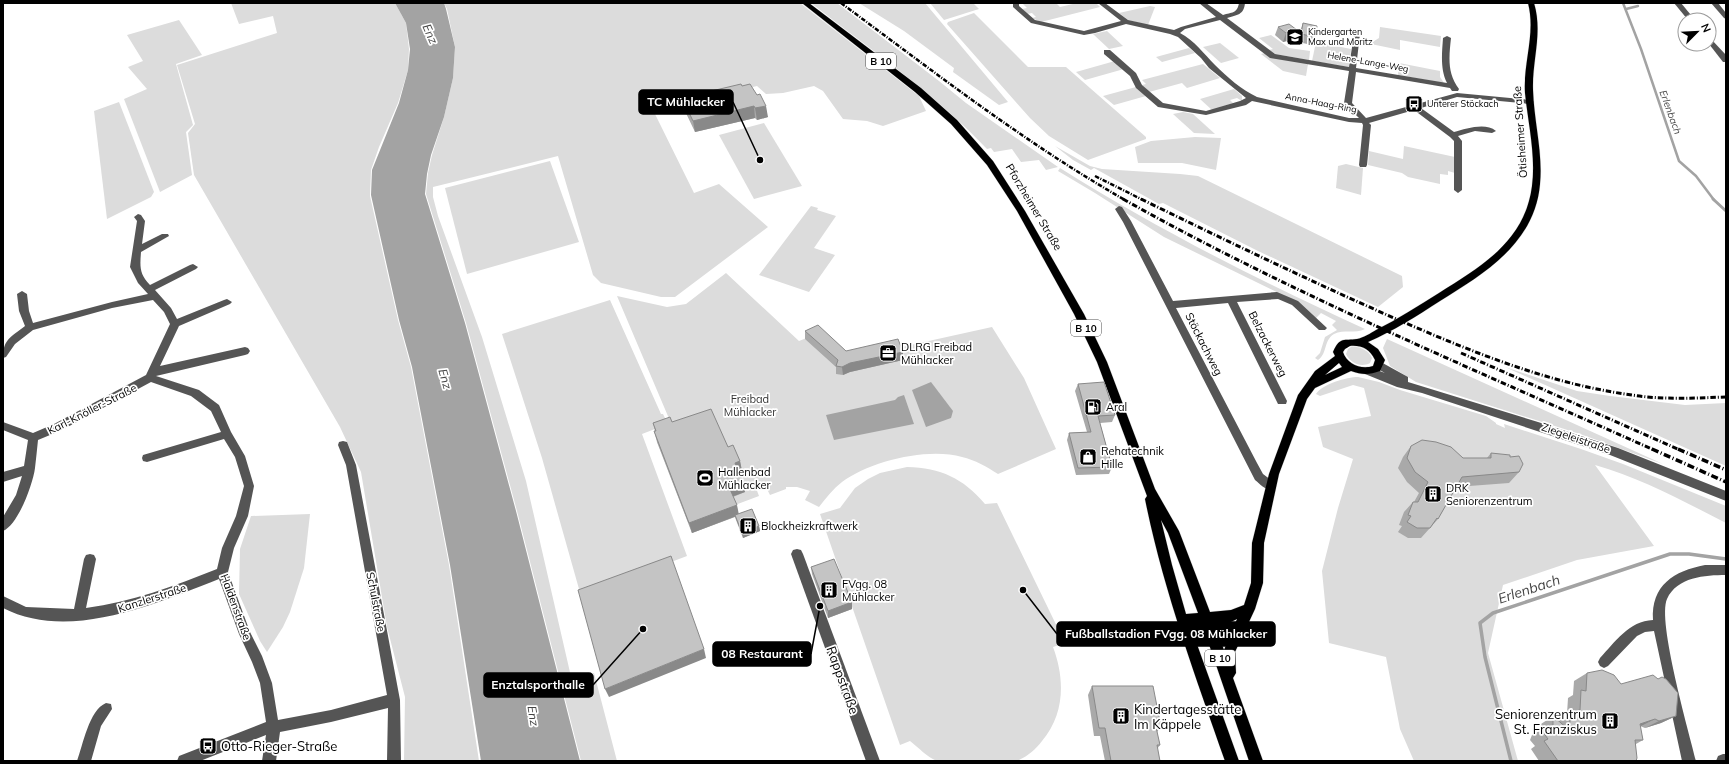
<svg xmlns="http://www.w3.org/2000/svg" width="1729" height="764" font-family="Mulish,sans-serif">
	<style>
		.green { fill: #dcdcdc }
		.water { fill: #a3a3a3 }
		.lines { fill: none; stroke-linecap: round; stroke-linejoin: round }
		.stream-far2 { stroke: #a3a3a3; stroke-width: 2.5 }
		.stream-far1 { stroke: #a3a3a3; stroke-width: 3 }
		.stream { stroke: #a3a3a3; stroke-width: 3.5 }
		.major-casing { stroke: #dbdbdb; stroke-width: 1 }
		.minor { fill: #555; fill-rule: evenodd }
		.major { fill: #000; fill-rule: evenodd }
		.rail-far2 { stroke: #000; stroke-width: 2.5; stroke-dasharray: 4.5 1.5 1 1.5; stroke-linecap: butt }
		.rail-far1 { stroke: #000; stroke-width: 3; stroke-dasharray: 5.5 2 1 2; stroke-linecap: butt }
		.rail { stroke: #000; stroke-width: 3.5; stroke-dasharray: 7 2.5 1 2.5; stroke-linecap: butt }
		.wall { fill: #a9a9a9 }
		.shaded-wall { fill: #898989 }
		.building { fill: #c4c4c4; stroke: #898989 }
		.labels { text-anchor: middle; stroke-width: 3.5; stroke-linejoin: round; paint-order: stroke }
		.far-poi-label { font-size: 9px; fill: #000; stroke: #fff; text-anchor: start }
		.far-street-label { font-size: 9px; fill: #000; stroke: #fff }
		.shield { fill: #fff; stroke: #4c4c4c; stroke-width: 1 }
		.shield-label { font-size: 10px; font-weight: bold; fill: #000 }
		.far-water-label { font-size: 10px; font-style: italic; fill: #444; stroke: #fff }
		.street-label { font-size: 11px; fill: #000; stroke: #fff }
		.poi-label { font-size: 11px; fill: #000; stroke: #fff; text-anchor: start }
		.park-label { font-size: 11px; fill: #333; stroke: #fff }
		.water-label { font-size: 12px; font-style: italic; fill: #444; stroke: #fff }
		.near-street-label { font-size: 13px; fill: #000; stroke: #fff }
		.near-poi-label { font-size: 13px; fill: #000; stroke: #fff; text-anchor: start }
		.near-water-label { font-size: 14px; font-style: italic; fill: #444; stroke: #fff }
		.leader { fill: none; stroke: #000; stroke-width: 1.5 }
		.callout-dot { fill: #000; stroke: #fff; stroke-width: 1.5 }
		.callout { fill: #000; stroke: #000; stroke-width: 1.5 }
		.callout-label { font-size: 12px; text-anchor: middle; font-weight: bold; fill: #fff }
	</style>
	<rect width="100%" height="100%" fill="#fff"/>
	<!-- green -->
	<g class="green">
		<polygon points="231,3 395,3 406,23 409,49 408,70 398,103 379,147 371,170 370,196 398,320 411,367 449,565 479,761 404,761 405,697 387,627 361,472 340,427 194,175 188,133 195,124 177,65 277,33 273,16 239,24"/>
		<polygon points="444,3 800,3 919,96 926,111 883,126 867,121 843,119 823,91 814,86 783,93 766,94 757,86 654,112 694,193 719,184 768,227 675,297 661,297 601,283 593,275 558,156 433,187 433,197 438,216 482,337 526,481 572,681 594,673 617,761 581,761 517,511 466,323 426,194 428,173 432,155 444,117 453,78 455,47 447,9"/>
		<path d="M 811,3 L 837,3 L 939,81 L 966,103 L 1058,167 L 1046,170 L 1039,160 L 1021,162 L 1012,149 L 994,152 L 991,148 L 987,149 C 934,93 871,50 811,3 Z"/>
		<polygon points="859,3 925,3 1008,102 999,105 953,72 954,68 904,31"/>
		<polygon points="930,3 973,3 979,9 944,20"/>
		<polygon points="1027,3 1056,3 1060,7 1077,3 1096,3 1100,7 1041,22 1032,18 1036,17 1032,13 1027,14 1022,9 1027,8 1023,4"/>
		<polygon points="1150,6 1155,7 1148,25 1128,20 1119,13"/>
		<polygon points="974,13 1028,67 1066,67 1146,137 1146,139 1088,160 1049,136 1030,118 947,24 948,22"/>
		<polygon points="179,20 202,55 176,64 193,125 186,132 192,175 160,192 124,99 147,89 128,67 143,61 127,35"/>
		<polygon points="1380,27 1441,36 1440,47 1400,40 1400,50 1371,44 1371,43 1379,38"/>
		<polygon points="1107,31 1123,46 1109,49 1093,34"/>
		<polygon points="1271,35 1289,48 1310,51 1309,60 1275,54 1269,50 1273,49 1259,38"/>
		<polygon points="1316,42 1351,49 1349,67 1312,61"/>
		<polygon points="1220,43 1239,58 1221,63 1203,47"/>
		<polygon points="1189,48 1195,53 1162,62 1156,57"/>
		<polygon points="1265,53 1308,64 1306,76 1283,71 1261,54"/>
		<polygon points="1115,61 1124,69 1085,80 1076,72"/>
		<polygon points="1399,63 1440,71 1440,77 1444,83 1398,75"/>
		<polygon points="1203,64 1220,78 1187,88 1182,83 1149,92 1142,85 1146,84 1142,80"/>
		<polygon points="1136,87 1146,96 1114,105 1103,96"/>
		<polygon points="1234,89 1242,96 1242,101 1237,98 1230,100 1233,103 1212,110 1200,99"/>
		<polygon points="119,102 154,192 151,197 107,219 94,111"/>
		<polygon points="1183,112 1193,114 1215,134 1194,133 1173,114"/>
		<polygon points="764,123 802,186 754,199 719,135"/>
		<polygon points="1195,137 1221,138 1216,170 1182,163 1138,163 1135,147 1151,141"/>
		<polygon points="1055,146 1090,166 1102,169 1180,174 1198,176 1402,276 1403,287 1378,307 1258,251 1163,203 1159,204 1094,168 1091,170 1073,160"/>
		<polygon points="1404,146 1455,157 1455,173 1448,171 1448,175 1440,174 1440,184 1408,177 1402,173 1368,165 1369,151 1403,159"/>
		<polygon points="550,161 579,242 467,274 445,188"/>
		<polygon points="1346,164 1363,168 1361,195 1336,188 1338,166"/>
		<path d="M 1060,168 C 1157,229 1260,281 1365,329 C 1355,334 1344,329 1334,334 C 1323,341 1328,353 1318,360 L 1315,358 L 1320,353 L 1325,337 L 1337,330 L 1332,325 L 1336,321 L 1321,313 L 1315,319 L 1295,301 L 1164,237 L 1095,193 L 1058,171 Z"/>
		<polygon points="811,206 818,208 817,210 836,216 814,248 835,255 809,292 759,275"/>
		<path d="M 726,273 L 799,341 L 819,333 L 847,359 L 992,327 L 1024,378 L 1056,449 L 998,474 C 987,467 975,460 962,457 C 928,447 870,461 842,482 C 833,489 826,498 819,507 L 805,500 L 810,491 L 797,487 L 786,487 L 786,489 L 770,495 L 765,485 L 756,488 L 759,496 L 735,505 L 739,515 L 692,533 L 657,442 L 673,428 L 617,296 L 667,307 L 686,304 Z"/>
		<polygon points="610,300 661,414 663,414 668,424 642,434 687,556 581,596 542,458 502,334"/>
		<polygon points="1387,339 1663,464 1580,434 1416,382 1390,366 1383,348"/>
		<path d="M 1351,347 C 1360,346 1368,350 1372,358 L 1370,363 C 1361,368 1350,363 1346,354 L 1348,349 Z"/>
		<polygon points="1505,367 1577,391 1610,396 1685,405 1726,403 1726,466"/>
		<path d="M 1358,377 L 1379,382 L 1400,390 L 1486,416 L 1496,423 L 1496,424 L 1505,428 L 1504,424 L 1581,449 L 1623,464 L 1726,506 L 1726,523 C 1683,501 1641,478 1595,465 L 1654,546 L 1577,560 L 1503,585 L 1488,653 L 1518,761 L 1414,761 L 1400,729 L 1386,657 L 1329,643 L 1322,571 L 1338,508 L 1353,459 L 1323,447 L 1318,427 L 1371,416 L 1364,388 L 1353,385 L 1320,396 L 1316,394 C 1322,384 1347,377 1358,377 Z"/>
		<path d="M 907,467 C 941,468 963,478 985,504 L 997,503 L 1065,643 L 1053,647 C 1065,679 1065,714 1042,741 C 1036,749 1028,756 1019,760 C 1012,763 986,761 977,761 C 966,761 946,764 937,761 C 927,757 919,748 910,741 L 900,745 L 820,514 L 840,508 L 855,488 L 868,479 L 880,473 Z"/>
		<polygon points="310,514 304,568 290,612 283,627 267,652 260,641 239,594 240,549 251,516"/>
	</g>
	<!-- water -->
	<g class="water">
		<polygon points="395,3 444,3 446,9 455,47 453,78 444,117 431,155 427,174 425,194 465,323 516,511 580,761 481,761 450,565 412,367 399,320 371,195 372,170 399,103 408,70 410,49 406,23"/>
		<polygon points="931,382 953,411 951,418 926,427 912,390"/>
		<polygon points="904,395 914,424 834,440 826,415 895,400 898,397"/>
	</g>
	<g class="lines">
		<!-- stream-far2 -->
		<g class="stream-far2">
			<polyline points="1623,3 1641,49 1679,161 1696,176 1714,200"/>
			<polyline points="1626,9 1638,6"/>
		</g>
		<!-- stream-far1 -->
		<polyline class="stream-far1" points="1713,199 1726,211"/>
		<!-- stream -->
		<polyline class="stream" points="1511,761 1485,657 1480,623 1493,613 1670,554 1689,554 1726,559"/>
		<!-- major casing -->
		<g class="major-casing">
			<path id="major" d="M 802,3 L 809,3 L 921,88 L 957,120 L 993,161 L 1025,211 L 1084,314 L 1107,362 L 1155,489 L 1179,531 L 1210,612 L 1231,610 L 1244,605 L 1251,583 L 1252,543 L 1269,474 L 1298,395 L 1315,371 L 1335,356 L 1333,352 C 1340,336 1344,341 1357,339 C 1363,338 1371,333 1376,330 C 1398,319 1418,306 1439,293 C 1482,266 1525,241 1532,186 C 1536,155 1528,123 1525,93 C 1523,62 1536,34 1528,3 L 1534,3 C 1543,33 1532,60 1533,90 C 1534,122 1543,152 1540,184 C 1535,243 1485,273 1440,301 C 1417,316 1393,331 1368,342 L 1378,349 L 1385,360 L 1380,371 C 1369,375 1362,375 1351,371 L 1315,388 L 1307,399 L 1279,474 L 1264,543 L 1263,583 L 1255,609 L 1235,652 L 1236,673 L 1233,678 L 1263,761 L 1249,761 L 1202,624 L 1190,625 L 1239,761 L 1225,761 C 1195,675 1163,589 1145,499 L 1147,496 L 1097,362 L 1074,314 L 1017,211 L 987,165 L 951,124 L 915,92 ZM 1350,346 C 1361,345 1370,349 1375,360 L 1373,366 C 1361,370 1347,364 1343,352 L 1345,349 ZM 1339,363 L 1342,367 L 1325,375 ZM 1161,520 L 1168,533 L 1198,613 L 1186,614 L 1172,565 ZM 1237,619 L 1224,650 L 1214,623 L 1231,622 Z"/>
		</g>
		<!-- minor -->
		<g class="minor">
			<path d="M 1013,3 L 1019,3 L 1019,6 L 1035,20 L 1084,31 L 1121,21 L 1098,3 L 1105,3 L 1128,20 L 1174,30 L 1181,27 L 1216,17 L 1199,3 L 1206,3 L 1223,15 C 1232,12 1237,14 1239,3 L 1245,3 C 1244,15 1237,15 1227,18 L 1275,54 L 1349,67 L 1354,34 L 1357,32 L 1360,34 L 1356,68 L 1447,83 C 1440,69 1442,53 1443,38 L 1447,36 L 1451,38 C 1449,57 1447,73 1459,89 L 1458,91 L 1452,91 L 1450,88 L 1356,72 L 1352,103 L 1366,118 L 1457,93 L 1530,100 L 1534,102 L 1530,104 L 1457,97 L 1421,108 L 1454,132 C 1466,129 1485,122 1496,131 L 1492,133 L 1475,131 L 1458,136 L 1462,141 L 1462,190 L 1458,193 L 1454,190 L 1454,141 L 1450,137 L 1414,110 L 1369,123 L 1371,125 L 1367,165 L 1366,167 L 1360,167 L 1359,165 L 1363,125 L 1362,123 L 1349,122 L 1252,101 L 1246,105 L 1206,115 L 1158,107 L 1136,88 L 1130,76 L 1104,54 L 1104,50 L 1110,50 L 1136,73 L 1142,85 L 1163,103 L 1206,111 L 1240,101 L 1246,98 L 1209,68 L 1201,58 L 1178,37 L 1170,34 L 1126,24 L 1095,33 L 1084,35 L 1031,23 L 1013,7 ZM 1220,20 L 1270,58 L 1349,71 L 1344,103 L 1359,118 L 1349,118 L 1257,97 C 1242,90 1227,77 1215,65 C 1204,54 1194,40 1180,33 L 1185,29 Z"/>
			<polygon points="1674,3 1681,3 1695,20 1688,20"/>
			<polygon points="1711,3 1718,3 1726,13 1726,19 1724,18"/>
			<polygon points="1709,38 1711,39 1726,55 1726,62 1723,62 1709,44"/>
			<path d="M 1119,206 L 1122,207 L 1131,221 L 1173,301 L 1277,292 L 1298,301 L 1327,328 L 1325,330 L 1319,330 L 1292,305 L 1278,299 L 1237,302 L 1287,401 L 1286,404 L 1278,404 L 1228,303 L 1176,308 L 1257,463 L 1263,474 L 1275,483 L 1276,486 L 1275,489 C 1267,492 1261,485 1255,480 L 1123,222 L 1115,209 Z"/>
			<path d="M 138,214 L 141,215 L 145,221 L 142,244 L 162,234 L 168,234 L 169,236 L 141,252 C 140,266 139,274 150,285 L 190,265 L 193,264 L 198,267 L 196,269 L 155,290 L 171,308 L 177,319 L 224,300 L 227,299 L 232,302 L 230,304 L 179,326 L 160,366 L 245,347 L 248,348 L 250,351 L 248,354 L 245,355 L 156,376 L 199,390 L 219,405 L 231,432 L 245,456 L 254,486 L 248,516 L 234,548 L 228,572 L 250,632 L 262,656 L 272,683 L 278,720 L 331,710 L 387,695 L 346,465 L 338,445 L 339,442 L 343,441 L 347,442 L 356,465 L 400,700 L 401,761 L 387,761 L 388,708 L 331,722 L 280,732 L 276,761 L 262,761 L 266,735 L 200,761 L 177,761 L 179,756 L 266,722 L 260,683 L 252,662 L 239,634 L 219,579 C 155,604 69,642 3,608 L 3,596 L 26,607 L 74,609 L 84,559 L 86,555 L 90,554 L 94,555 L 96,559 L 86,608 C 132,602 174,586 217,569 L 222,548 L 236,516 L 244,486 L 235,457 L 224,439 L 147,462 L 143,461 L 142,458 L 143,455 L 221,432 L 211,411 L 191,396 L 151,382 L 62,430 L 38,440 C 37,450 36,459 35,468 C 33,484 18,525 3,531 L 3,517 L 16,495 L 22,476 L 3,482 L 3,472 L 24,466 L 28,440 L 3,430 L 3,422 L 33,433 L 54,424 L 146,375 L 170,324 L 164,312 L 153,300 L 112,308 L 33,330 L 15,344 L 6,357 L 3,358 C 3,339 11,337 25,326 L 19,311 L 17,294 L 22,291 L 27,294 L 29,311 L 33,323 L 112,302 L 148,294 L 138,283 L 130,267 L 137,221 L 134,217 Z"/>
			<polygon points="1379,361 1408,377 1408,382 1538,422 1618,448 1726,491 1726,501 1610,455 1422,393 1397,387 1365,374 1364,371 1365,368 1369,367 1385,373 1376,368 1374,365 1376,362"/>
			<polygon points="797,549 801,550 803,554 880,761 866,761 791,554 793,550"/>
			<path d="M 1705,565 L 1726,565 L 1726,575 C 1705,575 1677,577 1667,599 C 1657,621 1689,732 1696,761 L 1682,761 L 1654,631 L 1645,632 L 1637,636 L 1608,666 L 1604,668 L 1600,666 L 1598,662 L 1600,658 C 1615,642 1629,621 1653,620 C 1651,585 1674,571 1705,565 Z"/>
			<path d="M 106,703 L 111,704 L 112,709 L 101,726 L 91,761 L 77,761 C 83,745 89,710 106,703 Z"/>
			<polygon points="1723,754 1726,754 1726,761 1716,761 1718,756"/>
		</g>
		<!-- major -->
		<use href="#major" class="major"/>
		<!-- rail-far2 -->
		<g class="rail-far2">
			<path d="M 841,3 C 933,71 1025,143 1125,200"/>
			<polyline points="1095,176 1143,200"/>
		</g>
		<!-- rail-far1 -->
		<g class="rail-far1">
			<path d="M 1123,199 C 1294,295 1476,370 1654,450"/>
			<path d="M 1141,199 C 1225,240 1308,280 1394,318 C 1470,351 1549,384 1632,395 C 1663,400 1695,398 1726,397"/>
			<polyline points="1461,353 1680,450"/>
		</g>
		<!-- rail -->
		<g class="rail">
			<polyline points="1652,449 1726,482"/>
			<polyline points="1678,449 1726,470"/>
		</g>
	</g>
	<!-- wall -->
	<g class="wall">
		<polygon points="1303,23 1315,37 1312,45 1298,42 1300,32"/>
		<polygon points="1278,27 1294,39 1283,42 1275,35"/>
		<polygon points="742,86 768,117 757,120 755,118 695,132 684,109 682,98"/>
		<polygon points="805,331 846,351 903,352 903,360 850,372 843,375 836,374 836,367 805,339"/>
		<polygon points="1078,384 1115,415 1112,422 1100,423 1112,467 1109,474 1076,475 1067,440 1069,433 1087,432 1075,391"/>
		<polygon points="672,422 728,447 740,461 742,471 739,473 743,482 745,492 733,497 738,514 759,526 760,531 743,538 736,520 735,517 692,533 657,442 654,431 655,431 653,423"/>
		<polygon points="1411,446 1463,458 1487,458 1491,453 1510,457 1519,472 1509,483 1456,487 1438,519 1421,538 1408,538 1398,532 1402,526 1399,525 1404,512 1413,502 1414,502 1419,493 1407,482 1398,468 1403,457"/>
		<polygon points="811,567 852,602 852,609 828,618 812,574"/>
		<polygon points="1587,673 1621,684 1676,716 1661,723 1645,728 1640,726 1643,740 1636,744 1636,761 1539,761 1531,749 1535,746 1530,740 1532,735 1541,730 1541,724 1553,716 1558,721 1558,720 1567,714 1568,698 1573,695 1574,681"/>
		<polygon points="1092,686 1161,727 1157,732 1160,745 1157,749 1160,761 1105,761 1100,736 1094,736 1088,695"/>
	</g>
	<!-- shaded-wall -->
	<g class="shaded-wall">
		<polygon points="1297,30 1294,39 1283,42 1286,33"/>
		<polygon points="754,106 755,118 695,132 693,121"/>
		<polygon points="766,106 768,117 757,120 755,108"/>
		<polygon points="903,352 903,360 850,372 843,375 842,367 850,363"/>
		<polygon points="740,461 742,471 737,473 735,463"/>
		<polygon points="743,482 745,492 731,497 729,487"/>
		<polygon points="737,505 739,515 692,533 689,523"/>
		<polygon points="759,526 760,531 743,538 742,533"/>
		<polygon points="852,602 852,609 828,618 828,611"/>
		<polygon points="704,649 706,658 609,697 605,689"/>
		<polygon points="1676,716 1661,723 1645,728 1659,721"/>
		<polygon points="1655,719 1641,726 1640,724"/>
	</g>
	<!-- building -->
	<g class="building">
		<polygon points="1303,23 1317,26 1315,37 1301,34"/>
		<polygon points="1289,24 1297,30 1286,33 1278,27"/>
		<polygon points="741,84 742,86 750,84 757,95 760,94 766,106 755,108 754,106 693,121 682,98"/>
		<polygon points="818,325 846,351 898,339 903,352 850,363 842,367 836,366 838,360 805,331"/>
		<polygon points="1104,382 1115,415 1098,416 1112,467 1078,468 1069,433 1091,432 1078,384"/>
		<polygon points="711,409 728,447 733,445 740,461 735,463 743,482 729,487 737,505 689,523 654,431 656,431 653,423 670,417 672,422"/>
		<polygon points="1422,440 1436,442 1451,447 1463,458 1491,458 1491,453 1510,455 1510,457 1519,456 1523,464 1519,472 1462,477 1438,519 1437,518 1430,528 1417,528 1407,522 1411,516 1408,515 1413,502 1418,502 1428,482 1415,472 1407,458 1411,446"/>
		<polygon points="752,509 759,526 742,533 735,515"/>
		<polygon points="671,556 704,649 605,689 578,590"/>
		<polygon points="834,559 852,602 828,611 811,567"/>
		<polygon points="1602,670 1614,675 1621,684 1653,675 1658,679 1662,677 1666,679 1678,693 1676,716 1659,721 1655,719 1640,724 1643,740 1635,740 1637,758 1636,761 1558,761 1544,741 1548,739 1543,732 1545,727 1553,725 1553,716 1569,730 1571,712 1580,710 1581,690 1586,691 1587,673"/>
		<polygon points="1092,686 1153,686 1161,727 1156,727 1160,745 1157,745 1160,761 1111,761 1105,728 1099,728"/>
	</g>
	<!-- icons -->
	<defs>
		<g id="school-square" transform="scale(0.9)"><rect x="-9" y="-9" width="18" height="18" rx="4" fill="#000" stroke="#fff"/><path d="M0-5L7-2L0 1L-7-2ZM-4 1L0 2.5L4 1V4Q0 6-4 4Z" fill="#fff"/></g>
		<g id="bus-square" transform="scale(0.9)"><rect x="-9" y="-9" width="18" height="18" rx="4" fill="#000" stroke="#fff"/><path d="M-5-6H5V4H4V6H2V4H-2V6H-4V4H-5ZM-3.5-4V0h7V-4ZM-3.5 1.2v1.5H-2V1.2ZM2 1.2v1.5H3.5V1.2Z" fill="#fff"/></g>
		<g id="office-square" transform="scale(0.9)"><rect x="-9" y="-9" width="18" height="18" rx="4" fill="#000" stroke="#fff"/><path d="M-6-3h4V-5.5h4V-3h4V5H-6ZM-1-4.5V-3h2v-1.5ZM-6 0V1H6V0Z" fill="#fff"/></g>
		<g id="fuel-square" transform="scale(0.9)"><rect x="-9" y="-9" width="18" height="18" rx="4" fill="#000" stroke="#fff"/><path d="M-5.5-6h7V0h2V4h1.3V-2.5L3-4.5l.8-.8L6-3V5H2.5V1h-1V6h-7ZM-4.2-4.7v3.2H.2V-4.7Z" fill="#fff"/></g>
		<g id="shop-square" transform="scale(0.9)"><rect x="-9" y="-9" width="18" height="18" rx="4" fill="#000" stroke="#fff"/><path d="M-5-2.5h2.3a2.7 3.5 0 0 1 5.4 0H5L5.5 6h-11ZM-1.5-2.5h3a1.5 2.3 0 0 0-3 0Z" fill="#fff"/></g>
		<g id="stadium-square" transform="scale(0.9)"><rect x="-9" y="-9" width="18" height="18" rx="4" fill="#000" stroke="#fff"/><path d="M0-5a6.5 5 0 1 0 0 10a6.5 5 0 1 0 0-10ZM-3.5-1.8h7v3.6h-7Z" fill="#fff"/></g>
		<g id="building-square" transform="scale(0.9)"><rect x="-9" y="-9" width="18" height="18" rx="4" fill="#000" stroke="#fff"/><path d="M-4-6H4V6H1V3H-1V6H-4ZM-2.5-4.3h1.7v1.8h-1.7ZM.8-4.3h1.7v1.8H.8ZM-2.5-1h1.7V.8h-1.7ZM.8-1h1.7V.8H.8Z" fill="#fff"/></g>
	</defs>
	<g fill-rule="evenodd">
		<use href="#school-square" x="1295" y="37"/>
		<use href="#bus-square" x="1414" y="104"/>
		<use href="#office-square" x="888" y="353"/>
		<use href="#fuel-square" x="1093" y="407"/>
		<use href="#shop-square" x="1088" y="457"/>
		<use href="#stadium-square" x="705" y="478"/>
		<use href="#building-square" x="1433" y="494"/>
		<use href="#building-square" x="748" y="526"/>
		<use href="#building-square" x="829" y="590"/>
		<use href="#building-square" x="1121" y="716"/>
		<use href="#building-square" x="1610" y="721"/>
		<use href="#bus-square" x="208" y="746"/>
	</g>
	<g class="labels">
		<!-- far-poi labels -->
		<g class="far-poi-label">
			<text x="1308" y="35">Kindergarten<tspan x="1308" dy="10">Max und Moritz</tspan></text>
			<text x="1427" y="107">Unterer Stöckach</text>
		</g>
		<!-- far-street labels -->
		<g class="far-street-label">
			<text transform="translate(1368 62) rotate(10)" y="3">Helene-Lange-Weg</text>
			<text transform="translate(1321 103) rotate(11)" y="3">Anna-Haag-Ring</text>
		</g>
		<!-- shield labels -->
		<g class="shield">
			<rect x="866" y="53" width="30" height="16" rx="3"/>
			<rect x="1071" y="320" width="30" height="16" rx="3"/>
			<rect x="1205" y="650" width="30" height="16" rx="3"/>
		</g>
		<g class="shield-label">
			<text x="881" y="65">B 10</text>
			<text x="1086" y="332">B 10</text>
			<text x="1220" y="662">B 10</text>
		</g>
		<!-- far-water labels -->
		<g class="far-water-label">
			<text transform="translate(1671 112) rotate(70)" y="4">Erlenbach</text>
		</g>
		<!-- street labels -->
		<g class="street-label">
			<text transform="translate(1520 132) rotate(-94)" y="4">Ötisheimer Straße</text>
			<text transform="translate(1034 207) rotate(59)" y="4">Pforzheimer Straße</text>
			<text transform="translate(1204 344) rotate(63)" y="4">Stöckachweg</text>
			<text transform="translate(1268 344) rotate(63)" y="4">Belzackerweg</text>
			<text transform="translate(92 409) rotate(-27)" y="4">Karl-Knöller-Straße</text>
			<text transform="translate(1576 438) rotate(19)" y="4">Ziegeleistraße</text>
			<text transform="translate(152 598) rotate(-18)" y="4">Kanzlerstraße</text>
			<text transform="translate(376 602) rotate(79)" y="4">Schulstraße</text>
			<text transform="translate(236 607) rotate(70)" y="4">Haldenstraße</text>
		</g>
		<!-- poi labels -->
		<g class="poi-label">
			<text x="901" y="351">DLRG Freibad<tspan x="901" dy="13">Mühlacker</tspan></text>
			<text x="1106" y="411">Aral</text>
			<text x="1101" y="455">Rehatechnik<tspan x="1101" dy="13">Hille</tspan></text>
			<text x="718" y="476">Hallenbad<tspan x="718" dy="13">Mühlacker</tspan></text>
			<text x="1446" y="492">DRK<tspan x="1446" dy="13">Seniorenzentrum</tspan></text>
			<text x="761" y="530">Blockheizkraftwerk</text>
			<text x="842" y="588">FVgg. 08<tspan x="842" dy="13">Mühlacker</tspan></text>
		</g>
		<!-- park labels -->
		<g class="park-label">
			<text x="750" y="403">Freibad<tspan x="750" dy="13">Mühlacker</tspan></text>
		</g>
		<!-- water labels -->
		<g class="water-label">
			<text transform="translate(430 34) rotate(66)" y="4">Enz</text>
			<text transform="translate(445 379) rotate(74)" y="4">Enz</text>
			<text transform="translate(533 716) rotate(81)" y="4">Enz</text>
		</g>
		<!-- near-street labels -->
		<g class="near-street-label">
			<text transform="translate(843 680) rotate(70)" y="5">Rappstraße</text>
		</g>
		<!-- near-poi labels -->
		<g class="near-poi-label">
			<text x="1134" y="714">Kindertagesstätte<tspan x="1134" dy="15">Im Käppele</tspan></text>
			<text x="1597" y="719" text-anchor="end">Seniorenzentrum<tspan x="1597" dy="15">St. Franziskus</tspan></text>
			<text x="221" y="751">Otto-Rieger-Straße</text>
		</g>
		<!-- near-water labels -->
		<g class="near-water-label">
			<text transform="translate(1529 589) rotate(-18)" y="5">Erlenbach</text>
		</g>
	</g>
	<!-- callouts -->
	<path class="leader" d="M760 160L733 102M1023 590L1057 634M820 606L811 654M643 629L593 685"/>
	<g class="callout-dot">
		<circle cx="760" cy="160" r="4"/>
		<circle cx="1023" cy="590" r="4"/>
		<circle cx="820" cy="606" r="4"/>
		<circle cx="643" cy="629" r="4"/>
	</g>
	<g class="callout">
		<rect x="639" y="90" width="94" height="24" rx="4"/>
		<rect x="1057" y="622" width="218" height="24" rx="4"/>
		<rect x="713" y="642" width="98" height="24" rx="4"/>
		<rect x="484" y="673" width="109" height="24" rx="4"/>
	</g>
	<g class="callout-label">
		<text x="686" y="106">TC Mühlacker</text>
		<text x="1166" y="638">Fußballstadion FVgg. 08 Mühlacker</text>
		<text x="762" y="658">08 Restaurant</text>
		<text x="538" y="689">Enztalsporthalle</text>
	</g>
	<!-- border -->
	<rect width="1729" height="764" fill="none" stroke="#000000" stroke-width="8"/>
	<!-- north arrow -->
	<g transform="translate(1697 32) rotate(66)"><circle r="19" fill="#ffffff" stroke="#999999"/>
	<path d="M0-3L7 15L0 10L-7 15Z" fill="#000000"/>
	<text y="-6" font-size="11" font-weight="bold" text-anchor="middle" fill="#000000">N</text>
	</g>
</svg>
